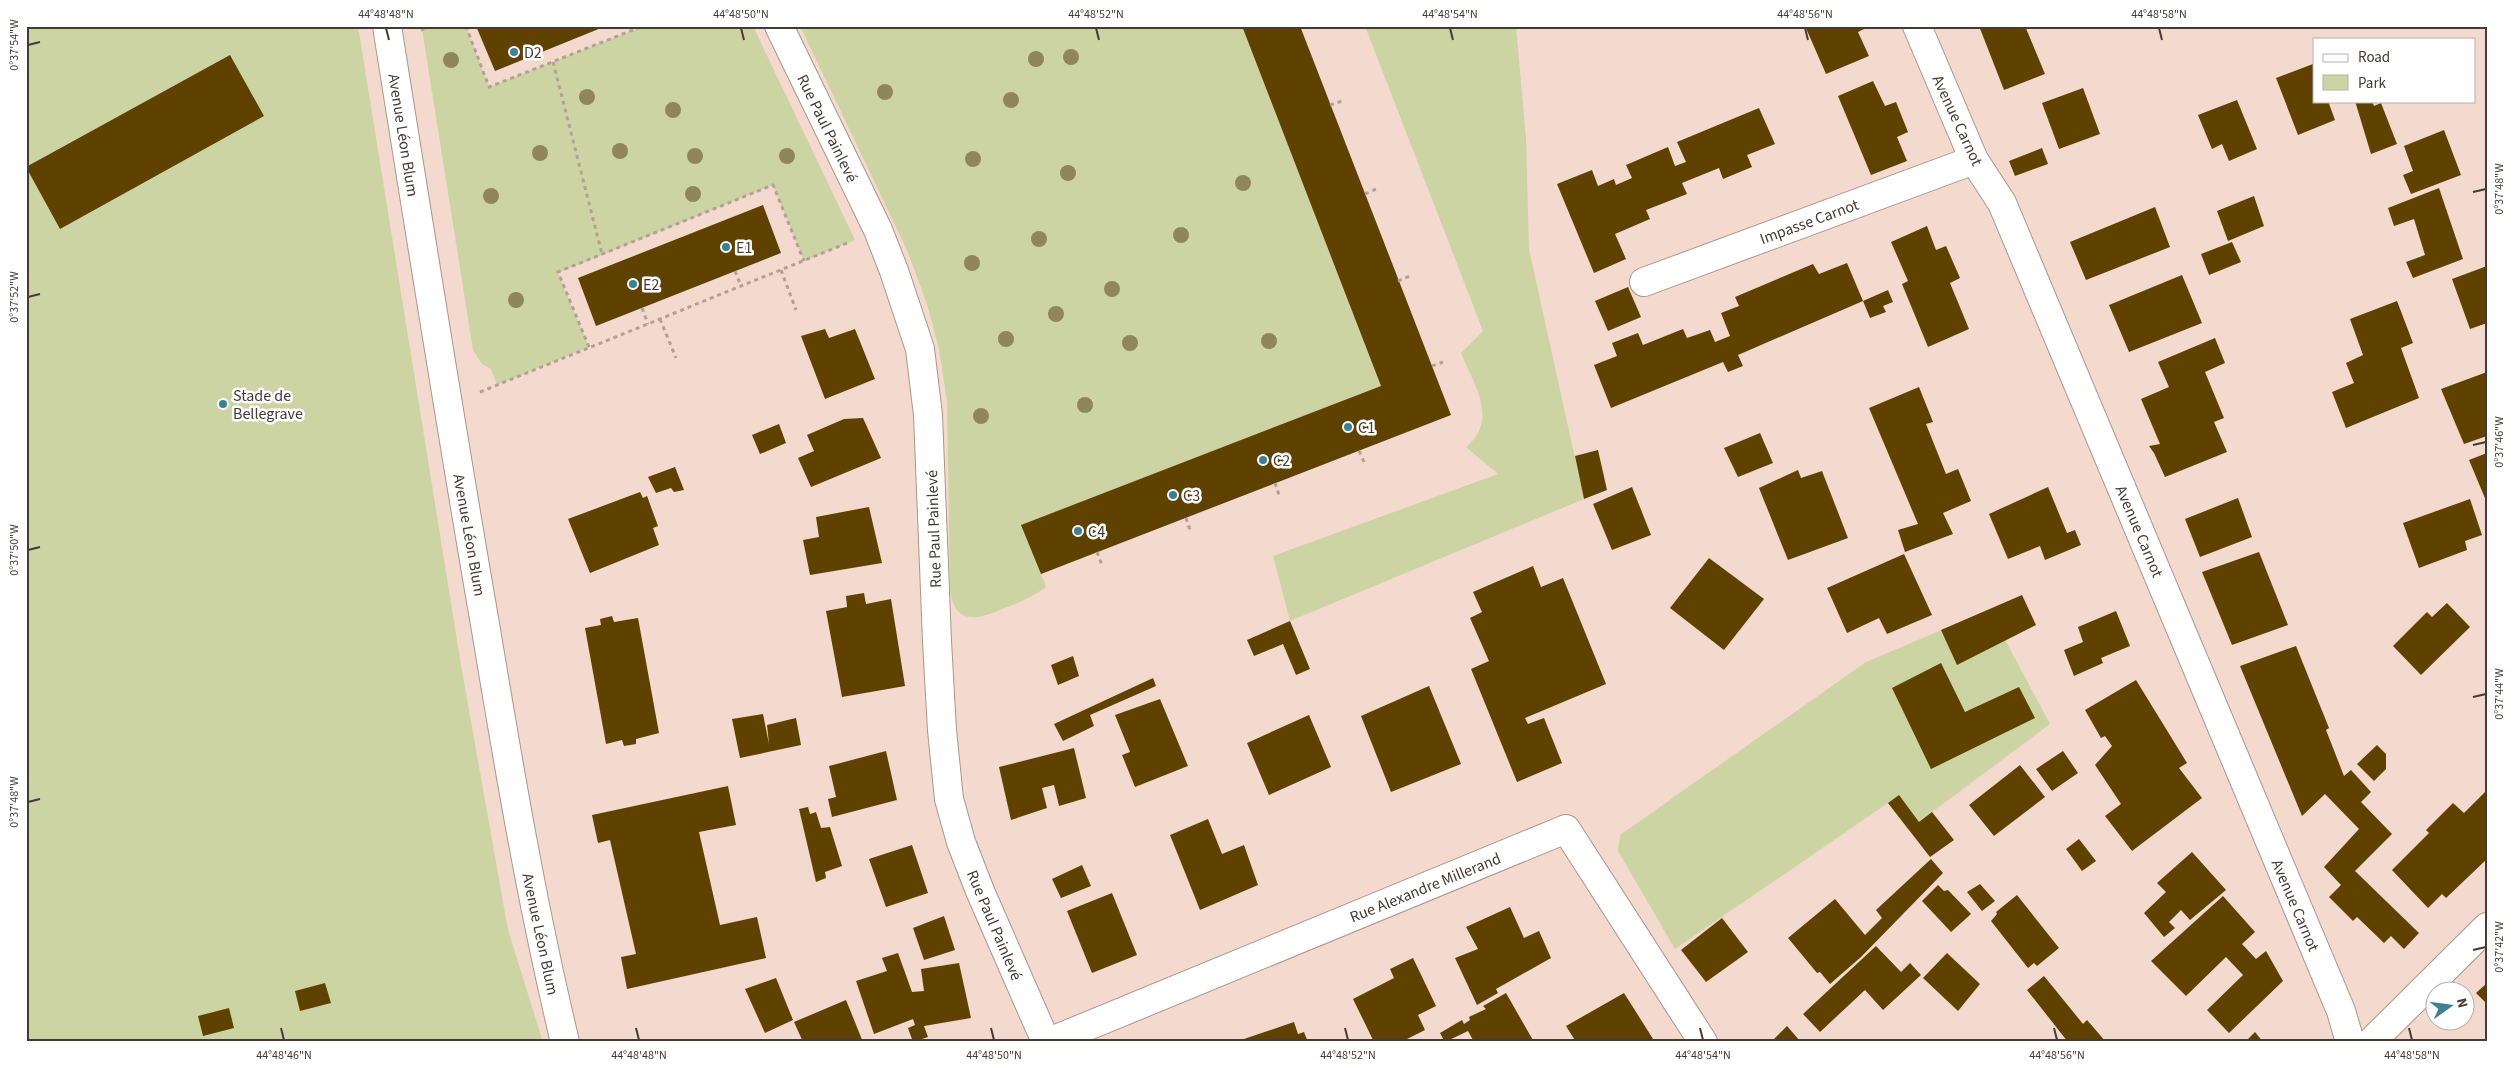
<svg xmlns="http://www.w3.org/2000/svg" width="2513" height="1068" font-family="'Source Sans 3',sans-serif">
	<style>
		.green { fill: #cdd4a3 }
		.building { fill: #5f4200 }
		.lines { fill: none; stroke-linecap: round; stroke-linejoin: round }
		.minor-casing { stroke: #ad958a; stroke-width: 30 }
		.path { stroke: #b4a097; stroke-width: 3; stroke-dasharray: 4 4; stroke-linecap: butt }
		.minor { stroke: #fff; stroke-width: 28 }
		.tree { fill: #8f865e }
		.ticks { fill: none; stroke: #453a36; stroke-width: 2 }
		.poi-dot { fill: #3e7f91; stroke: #fff; stroke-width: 2 }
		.labels { text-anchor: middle; stroke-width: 5; stroke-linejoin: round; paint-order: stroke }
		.poi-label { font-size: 16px; fill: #453a36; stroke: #fff; text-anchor: start }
		.street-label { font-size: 16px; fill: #453a36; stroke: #fff }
		.neatline { fill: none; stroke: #453a36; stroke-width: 2 }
		.ticks-label { font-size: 12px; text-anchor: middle; fill: #453a36 }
	</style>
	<rect width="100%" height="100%" fill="#f3d9ce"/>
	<!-- green -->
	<g class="green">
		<polygon points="26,26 358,26 461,665 508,930 543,1042 26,1042"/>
		<polygon points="429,26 466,26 489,87 643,26 753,26 855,240 804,261 773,185 558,273 589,347 497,385 491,369 482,364 473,350 422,29"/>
		<path d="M 800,26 L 1242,26 L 1381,386 L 1022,525 L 1046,587 C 1033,597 1020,602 1005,608 C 979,619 955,627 950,590 L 947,401 L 939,349 L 927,304 L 907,250 Z"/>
		<path d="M 1365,26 L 1516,26 L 1526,138 L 1529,249 L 1584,499 L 1290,621 L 1273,556 L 1498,474 L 1466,447 C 1499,420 1474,385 1461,353 L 1483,331 Z"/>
		<polygon points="1989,610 2050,724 1908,830 1888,803 1675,949 1618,851 1620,835 1866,662"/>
	</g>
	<!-- building -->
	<g class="building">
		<polygon points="476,26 606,26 495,71"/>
		<polygon points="1242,26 1300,26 1451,415 1041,574 1021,525 1381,386"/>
		<polygon points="1805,26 1863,26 1864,29 1858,32 1869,56 1826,74"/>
		<polygon points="1979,26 2025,26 2045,74 2004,90"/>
		<polygon points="230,55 264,116 60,229 26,167"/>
		<polygon points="2313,64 2314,101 2328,101 2335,120 2298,135 2276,78"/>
		<polygon points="1873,81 1885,106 1896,102 1908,132 1897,137 1907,161 1871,175 1838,96"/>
		<polygon points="2083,88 2100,134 2059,149 2042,103"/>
		<polygon points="2237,100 2257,149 2229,161 2222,144 2212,149 2198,115"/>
		<polygon points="2355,101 2372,101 2374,106 2381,103 2397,144 2371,154"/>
		<polygon points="1759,108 1775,144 1747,155 1752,167 1723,179 1719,168 1682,183 1687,194 1646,210 1650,219 1615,234 1626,259 1594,273 1557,184 1592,170 1598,186 1614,179 1616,185 1632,178 1626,165 1668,147 1675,166 1686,162 1677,142"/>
		<polygon points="2444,130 2461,175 2411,194 2403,175 2413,171 2404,146"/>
		<polygon points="2042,148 2048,164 2015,176 2009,161"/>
		<polygon points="2439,188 2463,259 2413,278 2406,262 2425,255 2414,219 2394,226 2388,208"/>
		<polygon points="2254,196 2264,226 2228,241 2217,211"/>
		<polygon points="763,205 781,253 596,326 578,278"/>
		<polygon points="2155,207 2170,247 2086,280 2070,242"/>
		<polygon points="1927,226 1936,250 1946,246 1960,278 1950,283 1969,329 1928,347 1902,284 1908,281 1891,242"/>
		<polygon points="2232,242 2241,262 2209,275 2201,254"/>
		<polygon points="1847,263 1863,301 1738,355 1743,366 1728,372 1723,362 1611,408 1594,365 1617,356 1612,343 1638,333 1643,345 1683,329 1687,338 1710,330 1715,342 1730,336 1721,313 1739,306 1735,297 1813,264 1819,274"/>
		<polygon points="2487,266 2487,323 2470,329 2452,279"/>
		<polygon points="2182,275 2202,323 2129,352 2109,305"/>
		<polygon points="1628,287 1641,317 1608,331 1595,301"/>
		<polygon points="1888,290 1893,302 1883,306 1886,312 1870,318 1863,301"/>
		<polygon points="2397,301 2413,343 2401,348 2419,398 2346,428 2332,392 2354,383 2346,363 2363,355 2350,319"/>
		<polygon points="825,329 829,338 855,329 875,379 825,399 801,336"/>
		<polygon points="2215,338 2225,363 2205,372 2224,418 2214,422 2227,452 2165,477 2154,453 2149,446 2160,444 2141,399 2169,387 2158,362"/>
		<polygon points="2487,372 2487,436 2464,444 2441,389"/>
		<polygon points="1919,387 1933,422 1926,424 1946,474 1958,469 1971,501 1943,513 1953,534 1905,552 1898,530 1918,524 1869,408"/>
		<polygon points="863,418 881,458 811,487 798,458 814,451 807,435 844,419"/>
		<polygon points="779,424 786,443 760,454 752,435"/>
		<polygon points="1760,433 1773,463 1738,477 1724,448"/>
		<polygon points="1598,450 1607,490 1584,499 1575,456"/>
		<polygon points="2487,453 2487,503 2469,460"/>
		<polygon points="675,467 684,490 674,492 671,488 656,493 648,477"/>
		<polygon points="1798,470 1801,478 1822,471 1848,538 1788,560 1759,488"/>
		<polygon points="1632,487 1651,535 1612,550 1593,504"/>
		<polygon points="2048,487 2067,533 2075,530 2081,545 2045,560 2040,546 2008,559 1989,514"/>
		<polygon points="640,492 643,498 647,496 658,526 653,528 659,545 590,573 568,519"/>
		<polygon points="2238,498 2252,537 2200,557 2185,519"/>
		<polygon points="2470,499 2482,535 2465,541 2467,550 2419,568 2403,523"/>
		<polygon points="869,507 882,563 810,575 803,540 819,537 816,517"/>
		<polygon points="2259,552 2288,625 2232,645 2202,572"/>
		<polygon points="1904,554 1932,615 1887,634 1879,618 1847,633 1827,588"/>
		<polygon points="1709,558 1764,599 1724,650 1670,608"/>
		<polygon points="1533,566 1541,587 1563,578 1606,684 1525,718 1528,724 1544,718 1562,763 1517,782 1471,669 1489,661 1470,618 1482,612 1473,592"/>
		<polygon points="864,593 866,604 891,599 905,686 842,697 826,611 847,607 846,596"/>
		<polygon points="2022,595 2036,625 1957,665 1941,630"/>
		<polygon points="2447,603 2470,627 2421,675 2393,646 2427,612 2432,617"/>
		<polygon points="2116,611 2130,646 2101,658 2103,663 2074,676 2064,650 2083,642 2078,627"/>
		<polygon points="612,616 614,622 638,618 659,733 636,739 636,744 624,746 622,740 606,744 585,628 601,625 600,619"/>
		<polygon points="1290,621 1310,669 1296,675 1283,644 1254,656 1247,640"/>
		<polygon points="2296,646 2329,728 2326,730 2344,776 2351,770 2371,792 2361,802 2392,834 2355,871 2419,933 2404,949 2391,936 2384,943 2357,917 2353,921 2329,897 2341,885 2324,867 2359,829 2325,794 2302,816 2240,666"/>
		<polygon points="1073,656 1079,676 1058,685 1051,665"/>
		<polygon points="1941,663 1965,712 2019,687 2035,718 1931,769 1892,688"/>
		<polygon points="1153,678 1156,686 1090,715 1094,726 1063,741 1054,724"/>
		<polygon points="2136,680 2187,763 2179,768 2202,798 2132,851 2105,816 2121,804 2095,765 2112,746 2105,736 2101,738 2085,710"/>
		<polygon points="1429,686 1461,764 1391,792 1361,716"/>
		<polygon points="1160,699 1188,766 1135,787 1122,755 1130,752 1115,715"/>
		<polygon points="763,714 769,744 767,725 796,718 801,745 740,758 732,719"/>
		<polygon points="1309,715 1331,767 1269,795 1247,743"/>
		<polygon points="2377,745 2386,754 2386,769 2374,781 2357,764"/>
		<polygon points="1074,748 1086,798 1059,806 1054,785 1042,788 1047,808 1011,820 999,767"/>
		<polygon points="886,751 897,800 832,817 828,799 836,797 829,766"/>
		<polygon points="2063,751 2078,773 2052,791 2036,769"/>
		<polygon points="2020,765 2045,797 1994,836 1969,805"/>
		<polygon points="728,786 736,825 699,832 720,925 757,917 766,958 627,989 621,957 636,954 610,840 598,843 592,815"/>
		<polygon points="2487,790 2487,859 2446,898 2442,894 2428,908 2392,870 2429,833 2426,830 2453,803 2464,813"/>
		<polygon points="1899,795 1919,822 1932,812 1954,840 1930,857 1888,803"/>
		<polygon points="808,807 810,814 816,812 821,828 830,827 842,866 825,872 826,878 816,882 799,809"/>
		<polygon points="1208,819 1222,854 1244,845 1258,885 1200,910 1170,835"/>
		<polygon points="2079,839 2096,861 2082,871 2066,849"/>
		<polygon points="912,845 928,893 886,907 869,859"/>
		<polygon points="2192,852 2226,890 2190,920 2181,910 2169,922 2175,928 2164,937 2144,913 2166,892 2157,883"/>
		<polygon points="1931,859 1943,873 1861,957 1830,984 1820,972 1817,973 1788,938 1835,899 1865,935 1882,918 1876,910"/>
		<polygon points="1082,865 1091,886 1061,898 1052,879"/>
		<polygon points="1980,884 1995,901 1982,911 1967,892"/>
		<polygon points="1938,885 1944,891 1948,890 1971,914 1951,932 1922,901"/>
		<polygon points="1112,893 1137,955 1092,973 1067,911"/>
		<polygon points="2017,895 2059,948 2037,966 2034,963 2028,968 1991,921 1997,914 1996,912"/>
		<polygon points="2223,896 2255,932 2242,944 2256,959 2266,951 2283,981 2229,1033 2207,1010 2243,975 2226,957 2186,996 2151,961"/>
		<polygon points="1510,907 1524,938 1539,931 1551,958 1496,989 1498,993 1477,1005 1455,958 1478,949 1466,927"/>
		<polygon points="944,916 955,950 924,960 913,928"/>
		<polygon points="1722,918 1748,952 1706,982 1681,950"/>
		<polygon points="1876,946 1901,972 1910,963 1921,975 1883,1010 1865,990 1820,1032 1803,1014"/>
		<polygon points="898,953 912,992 924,991 921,969 959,963 971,1018 924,1026 928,1037 913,1042 908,1028 915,1025 913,1019 874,1034 856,981 887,971 882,958"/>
		<polygon points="1947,953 1980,984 1958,1011 1923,978"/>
		<polygon points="1413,958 1436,1006 1418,1015 1425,1030 1401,1042 1374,1042 1353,999 1394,978 1390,969"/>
		<polygon points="2044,976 2083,1024 2087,1020 2106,1042 2068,1042 2027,990"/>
		<polygon points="776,978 793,1020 765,1033 745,989"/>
		<polygon points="325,983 331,1003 300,1011 295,991"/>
		<polygon points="2487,983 2487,1004 2476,993"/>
		<polygon points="1506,993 1534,1042 1474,1042 1468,1031 1445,1042 1440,1033 1462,1020 1464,1024 1470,1020 1469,1017 1486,1009 1483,1006"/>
		<polygon points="1624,993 1655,1042 1576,1042 1566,1026"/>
		<polygon points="846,1000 863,1042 803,1042 794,1022"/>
		<polygon points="229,1008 234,1028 203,1036 198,1016"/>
		<polygon points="1294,1022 1298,1034 1304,1032 1308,1042 1235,1042"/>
		<polygon points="1787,1026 1800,1041 1771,1042"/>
		<polygon points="2255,1032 2263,1042 2245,1042"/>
	</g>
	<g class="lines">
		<!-- minor casing -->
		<g class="minor-casing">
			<g id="minor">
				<path d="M 387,26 C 419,227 451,429 486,630 C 509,768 532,905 565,1042"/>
				<polyline points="779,26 878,230 894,271 920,349 928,415 937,641 942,730 949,799 961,842 980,891 1046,1042"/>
				<polyline points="1917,26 1974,160 2002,203 2341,1011 2350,1042"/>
				<polyline points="1644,282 1974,160"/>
				<polyline points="1049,1042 1566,829 1703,1042"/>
				<polyline points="2371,1042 2487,927"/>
			</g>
		</g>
		<!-- path -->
		<g class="path">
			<polyline points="466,26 489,87 643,26"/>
			<polyline points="421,30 429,26"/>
			<polyline points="553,62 602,254"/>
			<polyline points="1330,105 1342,101"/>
			<polyline points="1365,194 1376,189"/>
			<polyline points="781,270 796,310"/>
			<polyline points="735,271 741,286"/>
			<polyline points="1398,281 1410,276"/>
			<polyline points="642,308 648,324"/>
			<polyline points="660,319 676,358"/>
			<polyline points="589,347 558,272 773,185 804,261"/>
			<polyline points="1432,366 1443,362"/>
			<polyline points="480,392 847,243"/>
			<polyline points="1359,451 1364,462"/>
			<polyline points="1275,483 1279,495"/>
			<polyline points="1186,518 1190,530"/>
			<polyline points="1097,552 1102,565"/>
		</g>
		<!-- minor -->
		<use href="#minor" class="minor"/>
	</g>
	<!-- trees -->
	<g class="tree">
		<circle cx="1071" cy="57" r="8"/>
		<circle cx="1036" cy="59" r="8"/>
		<circle cx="451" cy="60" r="8"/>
		<circle cx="885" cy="92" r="8"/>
		<circle cx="587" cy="97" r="8"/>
		<circle cx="1011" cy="100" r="8"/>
		<circle cx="673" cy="110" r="8"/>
		<circle cx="620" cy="151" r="8"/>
		<circle cx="540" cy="153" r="8"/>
		<circle cx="695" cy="156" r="8"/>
		<circle cx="787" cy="156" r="8"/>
		<circle cx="973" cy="159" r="8"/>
		<circle cx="1068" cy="173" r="8"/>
		<circle cx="1243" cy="183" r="8"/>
		<circle cx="693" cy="194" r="8"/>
		<circle cx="491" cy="196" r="8"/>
		<circle cx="1181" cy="235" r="8"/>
		<circle cx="1039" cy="239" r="8"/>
		<circle cx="972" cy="263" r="8"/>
		<circle cx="1112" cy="289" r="8"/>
		<circle cx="516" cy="300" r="8"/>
		<circle cx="1056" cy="314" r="8"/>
		<circle cx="1006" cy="339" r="8"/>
		<circle cx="1269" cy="341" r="8"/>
		<circle cx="1130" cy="343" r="8"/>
		<circle cx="1085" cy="405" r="8"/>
		<circle cx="981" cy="416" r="8"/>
	</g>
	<!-- ticks -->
	<path class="ticks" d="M 386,28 L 389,40M 741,28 L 744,40M 1096,28 L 1099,40M 1450,28 L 1453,40M 1805,28 L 1808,40M 2159,28 L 2162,40M 28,45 L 40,42M 2473,192 L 2486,189M 28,297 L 40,294M 2473,445 L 2486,442M 28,550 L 40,547M 2473,697 L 2486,694M 28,802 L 40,799M 2473,950 L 2486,947M 281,1028 L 284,1040M 636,1028 L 639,1040M 991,1028 L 994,1040M 1345,1028 L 1348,1040M 1700,1028 L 1703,1040M 2054,1028 L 2057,1040M 2409,1028 L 2412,1040"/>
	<!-- markers -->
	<g class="poi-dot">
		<circle cx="514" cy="52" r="5"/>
		<circle cx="726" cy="247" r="5"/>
		<circle cx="633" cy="284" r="5"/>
		<circle cx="223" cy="404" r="5"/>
		<circle cx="1348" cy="427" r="5"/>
		<circle cx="1263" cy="460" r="5"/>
		<circle cx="1173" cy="495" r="5"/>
		<circle cx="1078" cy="531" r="5"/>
	</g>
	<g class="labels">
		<!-- poi labels -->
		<g class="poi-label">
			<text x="524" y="58">D2</text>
			<text x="736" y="253">E1</text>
			<text x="643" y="290">E2</text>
			<text x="233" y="401">Stade de<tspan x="233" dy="18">Bellegrave</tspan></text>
			<text x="1358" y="433">C1</text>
			<text x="1273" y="466">C2</text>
			<text x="1183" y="501">C3</text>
			<text x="1088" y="537">C4</text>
		</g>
		<!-- street labels -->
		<g class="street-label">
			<text transform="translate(1958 120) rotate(65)" y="6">Avenue Carnot</text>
			<text transform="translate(828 128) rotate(64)" y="6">Rue Paul Painlevé</text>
			<text transform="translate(404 135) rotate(81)" y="6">Avenue Léon Blum</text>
			<text transform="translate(1809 221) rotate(-20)" y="6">Impasse Carnot</text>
			<text transform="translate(933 529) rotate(-92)" y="6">Rue Paul Painlevé</text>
			<text transform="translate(2140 531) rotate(67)" y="6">Avenue Carnot</text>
			<text transform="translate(470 535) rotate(80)" y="6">Avenue Léon Blum</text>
			<text transform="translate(1425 887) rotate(-22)" y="6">Rue Alexandre Millerand</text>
			<text transform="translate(2296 905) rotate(67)" y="6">Avenue Carnot</text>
			<text transform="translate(995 925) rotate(67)" y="6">Rue Paul Painlevé</text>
			<text transform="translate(541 934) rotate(78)" y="6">Avenue Léon Blum</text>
		</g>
	</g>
	<!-- border -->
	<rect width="2513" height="1068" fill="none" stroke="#ffffff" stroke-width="55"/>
	<!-- legend -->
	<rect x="2313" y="38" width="162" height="65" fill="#ffffff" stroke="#b5b0af"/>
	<rect x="2323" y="54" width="25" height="8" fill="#ffffff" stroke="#b5b0af"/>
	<text x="2358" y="62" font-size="15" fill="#453a36">Road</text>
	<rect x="2323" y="75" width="25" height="15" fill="#cdd4a3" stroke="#b5b0af"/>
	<text x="2358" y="88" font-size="15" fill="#453a36">Park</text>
	<!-- north arrow -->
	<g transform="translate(2450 1006) rotate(76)"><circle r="24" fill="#ffffff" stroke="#b5b0af"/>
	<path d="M0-4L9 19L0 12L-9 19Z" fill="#3e7f91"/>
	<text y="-8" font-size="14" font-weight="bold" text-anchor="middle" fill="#453a36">N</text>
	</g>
	<rect x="28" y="28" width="2458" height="1012" class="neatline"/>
	<g class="ticks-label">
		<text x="386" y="18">44°48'48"N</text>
		<text x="741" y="18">44°48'50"N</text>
		<text x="1096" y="18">44°48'52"N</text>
		<text x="1450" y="18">44°48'54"N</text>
		<text x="1805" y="18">44°48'56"N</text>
		<text x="2159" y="18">44°48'58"N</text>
		<text transform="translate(14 45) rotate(-90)" y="4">0°37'54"W</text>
		<text transform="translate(2499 189) rotate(-90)" y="4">0°37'48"W</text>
		<text transform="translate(14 297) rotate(-90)" y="4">0°37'52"W</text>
		<text transform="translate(2499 442) rotate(-90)" y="4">0°37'46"W</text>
		<text transform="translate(14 550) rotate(-90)" y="4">0°37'50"W</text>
		<text transform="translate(2499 694) rotate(-90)" y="4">0°37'44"W</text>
		<text transform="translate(14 802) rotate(-90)" y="4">0°37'48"W</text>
		<text transform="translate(2499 947) rotate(-90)" y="4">0°37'42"W</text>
		<text x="284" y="1059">44°48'46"N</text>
		<text x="639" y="1059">44°48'48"N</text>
		<text x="994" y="1059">44°48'50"N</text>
		<text x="1348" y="1059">44°48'52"N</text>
		<text x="1703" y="1059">44°48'54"N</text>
		<text x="2057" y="1059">44°48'56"N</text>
		<text x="2412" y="1059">44°48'58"N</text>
	</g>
</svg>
